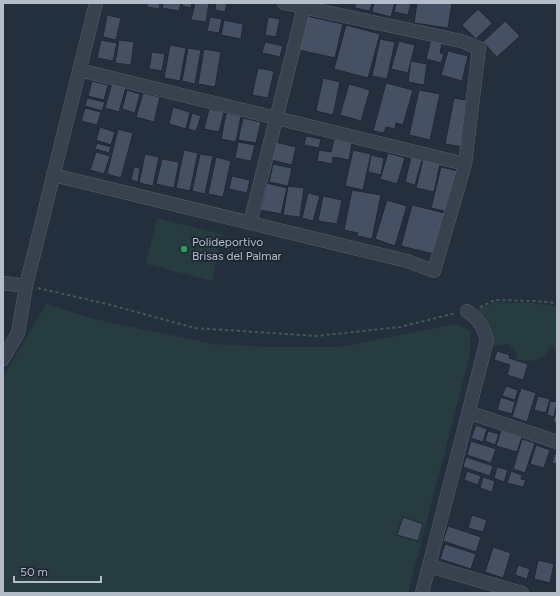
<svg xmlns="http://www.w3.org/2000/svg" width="560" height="596" font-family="Figtree,sans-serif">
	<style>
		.green { fill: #263c3f }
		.building { fill: #455162; stroke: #1f2835 }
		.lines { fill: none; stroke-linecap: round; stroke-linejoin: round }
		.minor-casing { stroke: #565f6c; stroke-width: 14 }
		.path { stroke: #44595c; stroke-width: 2; stroke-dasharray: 3 3; stroke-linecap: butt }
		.minor { stroke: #38414e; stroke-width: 13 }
		.leisure-dot { fill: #2e9e5b; stroke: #1d2633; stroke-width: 1.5 }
		.labels { text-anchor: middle; stroke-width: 3.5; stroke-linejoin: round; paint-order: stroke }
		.poi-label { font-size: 12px; fill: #b4bcc9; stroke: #1d2633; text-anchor: start }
	</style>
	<rect width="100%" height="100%" fill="#242f3e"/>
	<!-- green -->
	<g class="green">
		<polygon points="157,218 222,234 212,281 146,264"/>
		<path d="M 495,302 L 531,303 L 557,306 L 557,355 L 553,348 L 557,345 C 547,348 548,353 542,357 C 536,362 524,361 517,360 L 517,354 L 508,344 L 491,346 L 472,311 Z"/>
		<polygon points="46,304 94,319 213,344 269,347 340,347 455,324 470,331 470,355 408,593 3,593 3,377"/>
	</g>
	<!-- building -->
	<g class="building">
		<polygon points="147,3 160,3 159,9 147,7"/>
		<polygon points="163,3 181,3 179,11 162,8"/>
		<polygon points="183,3 192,3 191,8 182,6"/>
		<polygon points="195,3 209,3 206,22 191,20"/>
		<polygon points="216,3 227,3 225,12 215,10"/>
		<polygon points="356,3 372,3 370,11 355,8"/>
		<polygon points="374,3 395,3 391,17 372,12"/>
		<polygon points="396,3 411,3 408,15 394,12"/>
		<polygon points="417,3 452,3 448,28 414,23"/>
		<polygon points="478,9 492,23 476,39 462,25"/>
		<polygon points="107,15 121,18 116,40 103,37"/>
		<polygon points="307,16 343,24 335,58 299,50"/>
		<polygon points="210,17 222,19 219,33 207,31"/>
		<polygon points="268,17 280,19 276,37 265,35"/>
		<polygon points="224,20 243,24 241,39 221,35"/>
		<polygon points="505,21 520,36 497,57 483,42"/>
		<polygon points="346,25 380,34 368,78 334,69"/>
		<polygon points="380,39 395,42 387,79 372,76"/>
		<polygon points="101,40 117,43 113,61 97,58"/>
		<polygon points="119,40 134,42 131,65 115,63"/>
		<polygon points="431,40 442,43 440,53 444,54 441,63 426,59"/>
		<polygon points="399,41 415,45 408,73 391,69"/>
		<polygon points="265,42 283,46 280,57 262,53"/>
		<polygon points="170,45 186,48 180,81 164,78"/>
		<polygon points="188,48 201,50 195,84 182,81"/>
		<polygon points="204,49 221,52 215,87 198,84"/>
		<polygon points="448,51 468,56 462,81 441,75"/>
		<polygon points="152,52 165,54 162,71 149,69"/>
		<polygon points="411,61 427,64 424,85 408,82"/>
		<polygon points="258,68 274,71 268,98 252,95"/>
		<polygon points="323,78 340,82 333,115 316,111"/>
		<polygon points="92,81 108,85 104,100 88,96"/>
		<polygon points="112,83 126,87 119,112 105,108"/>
		<polygon points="386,83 413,90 403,125 396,123 395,129 386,127 384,133 373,131"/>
		<polygon points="349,84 370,90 361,121 340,115"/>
		<polygon points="127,90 140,94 135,113 122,109"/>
		<polygon points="419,90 440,94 430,140 409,135"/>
		<polygon points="143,93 160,97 154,122 136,117"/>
		<polygon points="87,98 105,102 102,111 85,106"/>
		<polygon points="454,98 472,101 463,147 445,144"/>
		<polygon points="173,107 190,112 186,129 169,124"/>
		<polygon points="85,108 101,112 97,125 81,121"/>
		<polygon points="209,109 224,112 219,132 204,129"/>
		<polygon points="192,113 201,116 196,131 188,129"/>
		<polygon points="226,113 241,116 236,142 221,139"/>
		<polygon points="243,118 261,122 256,143 238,140"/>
		<polygon points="100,127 115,132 111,145 96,140"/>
		<polygon points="118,129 133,133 121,178 107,174"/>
		<polygon points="306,136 321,139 319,148 304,145"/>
		<polygon points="334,139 352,143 349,160 333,157 332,164 317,161 319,150 331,152"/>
		<polygon points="238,142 255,145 251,161 235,158"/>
		<polygon points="275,142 296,147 292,165 271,160"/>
		<polygon points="97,143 111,147 109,153 95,149"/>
		<polygon points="184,150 198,153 190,191 176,188"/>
		<polygon points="353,150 371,154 363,190 345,186"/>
		<polygon points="96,152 110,156 104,174 90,170"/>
		<polygon points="388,153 405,158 397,184 380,179"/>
		<polygon points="145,154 159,157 153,186 139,183"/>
		<polygon points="200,154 213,156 205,194 192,191"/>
		<polygon points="371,155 384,158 381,175 368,172"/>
		<polygon points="216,157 231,161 223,197 208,194"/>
		<polygon points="411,157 422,160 415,185 405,182"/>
		<polygon points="162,159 179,162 174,188 156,184"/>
		<polygon points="423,159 440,164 434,192 416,188"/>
		<polygon points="273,164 292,168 288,186 269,182"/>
		<polygon points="134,167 140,168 138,182 131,180"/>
		<polygon points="441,167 458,171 448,212 431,208"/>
		<polygon points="232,176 250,180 247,193 229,189"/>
		<polygon points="267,183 287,188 281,214 260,210"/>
		<polygon points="288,186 304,188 300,217 283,215"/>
		<polygon points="352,190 381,195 372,239 357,236 358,233 344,230"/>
		<polygon points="308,193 320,196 313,221 302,218"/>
		<polygon points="323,196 342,200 337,224 318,221"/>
		<polygon points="387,200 407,206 395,246 375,239"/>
		<polygon points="412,205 445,213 434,254 401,246"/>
		<polygon points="497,351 510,355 509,358 528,364 523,380 507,375 510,365 494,360"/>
		<polygon points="506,386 518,390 515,400 502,396"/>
		<polygon points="521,388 536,393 527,422 512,417"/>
		<polygon points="538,396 550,399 546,413 534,410"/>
		<polygon points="501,397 515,402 512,414 497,410"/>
		<polygon points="550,401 557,402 554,417 547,415"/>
		<polygon points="557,407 557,423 553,422"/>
		<polygon points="476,425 487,429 483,442 471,438"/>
		<polygon points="501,430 522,437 517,452 496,446"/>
		<polygon points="488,431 499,434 495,445 485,441"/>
		<polygon points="522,439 535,443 525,473 513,469"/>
		<polygon points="471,441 496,449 491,463 467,455"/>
		<polygon points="536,445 550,450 544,468 530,464"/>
		<polygon points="555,453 557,454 557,464 552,463"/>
		<polygon points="466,457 493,466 490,476 463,467"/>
		<polygon points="497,467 508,470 504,482 494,478"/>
		<polygon points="467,471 481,476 478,485 464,480"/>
		<polygon points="511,471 522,475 521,479 526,480 523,487 507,483"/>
		<polygon points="483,477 495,481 492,492 480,488"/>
		<polygon points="472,515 487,520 483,532 468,528"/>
		<polygon points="403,517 423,524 418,541 397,535"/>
		<polygon points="448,526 481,537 476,552 443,541"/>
		<polygon points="445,544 476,554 471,569 440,559"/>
		<polygon points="493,547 511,553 503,578 485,572"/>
		<polygon points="538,560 554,564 550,583 534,579"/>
		<polygon points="518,565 530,569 527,579 515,575"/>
	</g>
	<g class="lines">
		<!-- minor casing -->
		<g class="minor-casing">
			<g id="minor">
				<polyline points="79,70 465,164"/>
				<polyline points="53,175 407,261 434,271 465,164 479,48 461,41 284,3"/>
				<polyline points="250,223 305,3"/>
				<polyline points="3,283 26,286"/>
				<polyline points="3,359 18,333 26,286 96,3"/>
				<polyline points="468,412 557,442"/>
				<polyline points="429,566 522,593"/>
				<path d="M 422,593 L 487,340 C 483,326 479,320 467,311"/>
			</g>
		</g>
		<!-- path -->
		<g class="path">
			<polyline points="38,288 111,305 195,328 316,336 400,327 456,313"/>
			<polyline points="480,307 495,300 536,301 557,303"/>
		</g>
		<!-- minor -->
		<use href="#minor" class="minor"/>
	</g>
	<!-- markers -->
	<circle class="leisure-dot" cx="184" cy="249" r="4"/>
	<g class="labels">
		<!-- poi labels -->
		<g class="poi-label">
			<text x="192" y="246">Polideportivo<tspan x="192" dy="14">Brisas del Palmar</tspan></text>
		</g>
	</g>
	<!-- border -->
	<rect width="560" height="596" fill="none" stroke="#b4bcc9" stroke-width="8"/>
	<!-- scale -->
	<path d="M14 576v6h87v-6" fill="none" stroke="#b4bcc9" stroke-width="2"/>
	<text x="20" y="576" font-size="12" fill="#b4bcc9" stroke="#1d2633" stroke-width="3" paint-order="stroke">50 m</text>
</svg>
